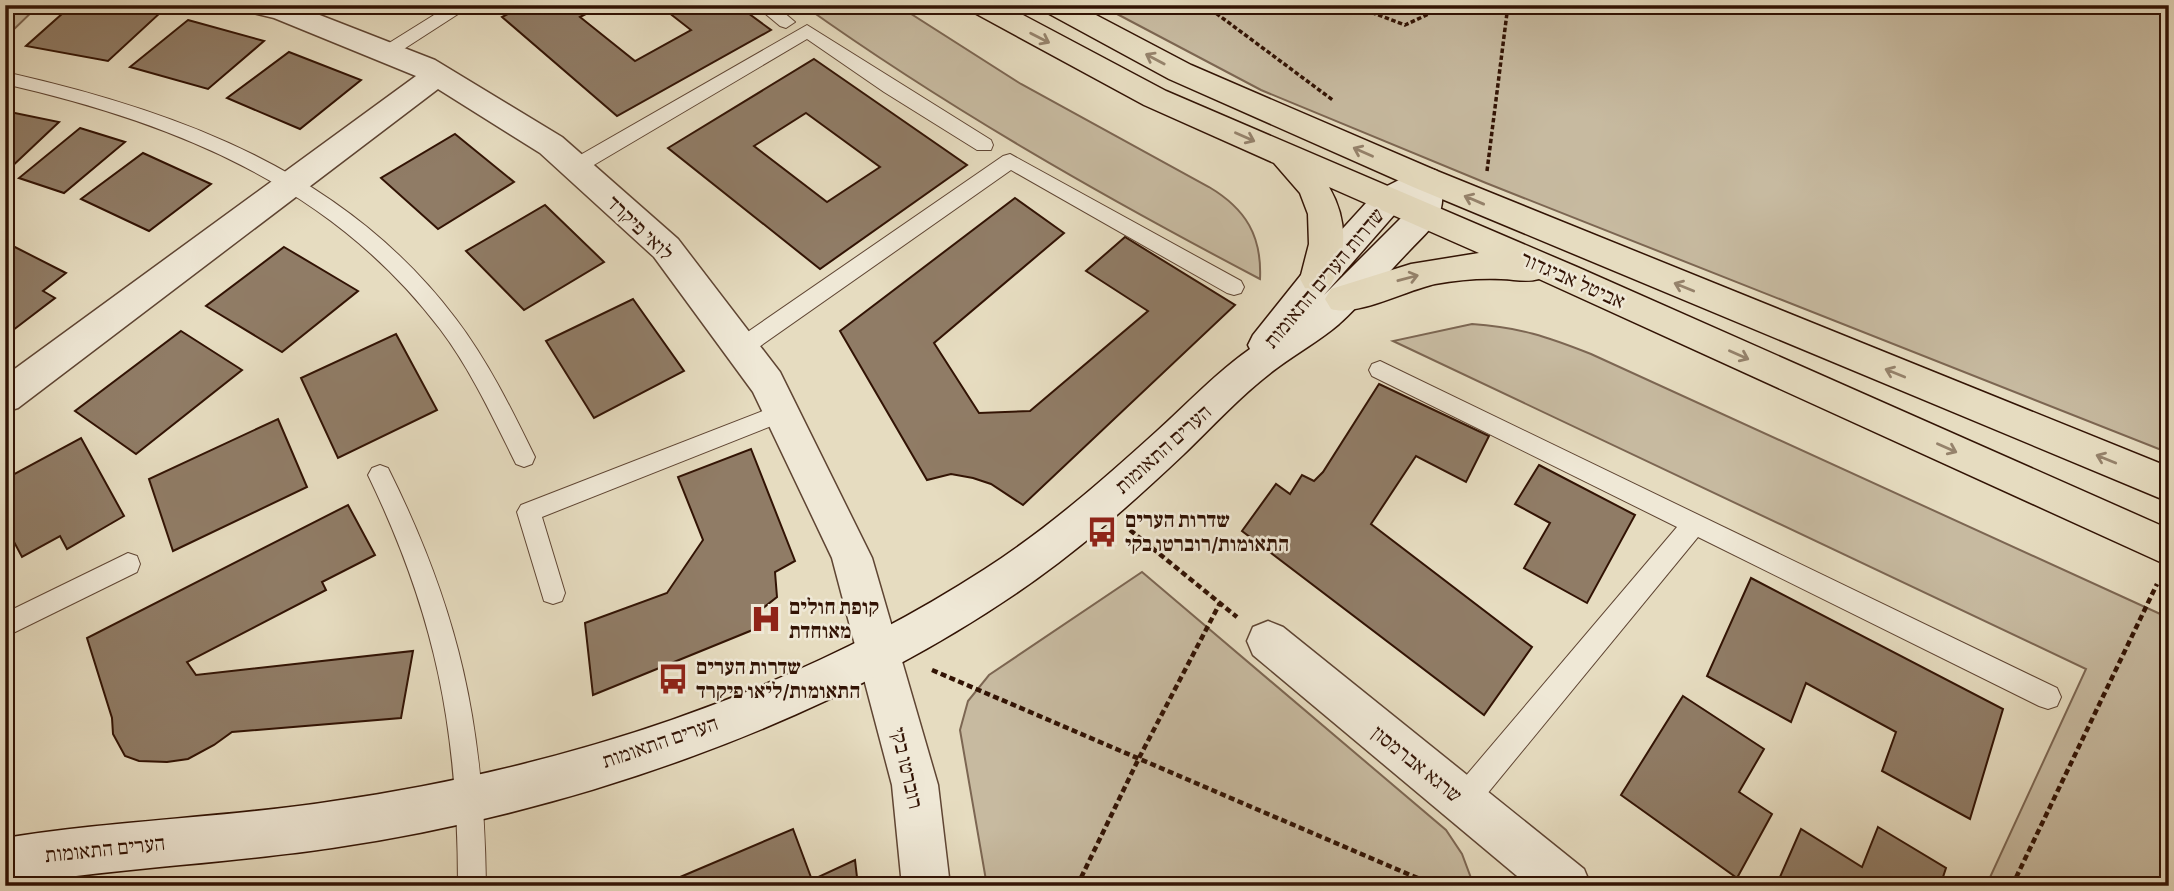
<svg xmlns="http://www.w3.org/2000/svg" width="2174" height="891" font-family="Alegreya,'Frank Ruhl Libre',serif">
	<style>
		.green { fill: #c7baa0; stroke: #7c6652; stroke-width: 2 }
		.building { fill: #907c66; stroke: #321304; stroke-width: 2; fill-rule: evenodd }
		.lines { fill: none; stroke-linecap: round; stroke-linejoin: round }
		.lane-casing { stroke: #5f4533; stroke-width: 2 }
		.street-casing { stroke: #5f4533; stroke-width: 3 }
		.secondary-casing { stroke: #321304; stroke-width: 3 }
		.primary-casing { stroke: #321304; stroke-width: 3 }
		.path-far1 { stroke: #321304; stroke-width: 3.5; stroke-dasharray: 4.5 2.5; stroke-linecap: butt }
		.path { stroke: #321304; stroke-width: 4.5; stroke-dasharray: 6 3.5; stroke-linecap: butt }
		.lane { fill: #efe8d6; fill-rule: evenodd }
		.street { fill: #efe8d6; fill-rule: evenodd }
		.secondary { fill: #efe8d6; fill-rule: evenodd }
		.primary { fill: #e6dcc0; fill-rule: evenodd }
		.oneway { stroke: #95826b }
		.labels { text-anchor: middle; stroke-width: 5; stroke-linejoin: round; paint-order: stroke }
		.street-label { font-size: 21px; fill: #321304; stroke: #efe8d6 }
		.poi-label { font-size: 21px; font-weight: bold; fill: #321304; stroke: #efe8d6; text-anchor: start }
	</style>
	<rect width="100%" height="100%" fill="#e6dcc0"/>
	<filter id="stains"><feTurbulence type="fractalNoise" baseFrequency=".00286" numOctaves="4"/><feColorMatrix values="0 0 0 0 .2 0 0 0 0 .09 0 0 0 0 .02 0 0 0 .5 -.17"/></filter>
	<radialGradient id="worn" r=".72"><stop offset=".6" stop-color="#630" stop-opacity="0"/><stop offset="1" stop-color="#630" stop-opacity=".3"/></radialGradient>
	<!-- green -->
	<g class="green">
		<polygon points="5,5 39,5 5,38"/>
		<path d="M 803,5 L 897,5 L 1021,84 L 1209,187 C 1246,209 1262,236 1260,279 C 1102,196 949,109 803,5 Z"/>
		<polygon points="1100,5 2169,5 2169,453 1486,183 1261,90"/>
		<path d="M 1472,324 C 1519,327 1548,337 1591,354 L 2169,618 L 2169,886 L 1986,886 L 2086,669 L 1393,341 Z"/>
		<polygon points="1142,572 1446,830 1462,854 1474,886 987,886 960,730 968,701 989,675"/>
	</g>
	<!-- building -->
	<g class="building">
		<polygon points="72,5 115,5 160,13 108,61 26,46"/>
		<polygon points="525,5 603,5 580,17 635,61 691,30 659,5 737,5 771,30 617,116 502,17"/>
		<polygon points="188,20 264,41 208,89 130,67"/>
		<polygon points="289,52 361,80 300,129 227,98"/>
		<path d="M 814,59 L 967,165 L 820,269 L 668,148 ZM 806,113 L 880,167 L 827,202 L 754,146 Z"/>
		<polygon points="5,111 59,122 5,173"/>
		<polygon points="80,128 125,142 64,193 19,178"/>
		<polygon points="455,134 514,182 438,229 381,178"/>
		<polygon points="143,153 211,184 149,231 81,199"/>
		<polygon points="1015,198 1064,233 934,343 979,413 1030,411 1148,311 1086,271 1125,237 1235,305 1023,505 991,484 973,478 951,474 927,480 840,331"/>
		<polygon points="545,205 604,262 524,310 466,251"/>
		<polygon points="5,242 66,273 43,291 55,298 8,334 5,333"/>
		<polygon points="284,247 358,291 282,352 206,306"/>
		<polygon points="633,299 684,371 594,418 546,341"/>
		<polygon points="181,331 242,370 136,454 75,411"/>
		<polygon points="396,334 437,410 338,458 301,378"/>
		<polygon points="1379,384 1489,436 1466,482 1416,456 1371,524 1532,647 1484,715 1242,531 1276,484 1290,494 1302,475 1314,481 1323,472"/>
		<polygon points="278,419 307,487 173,551 149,479"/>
		<polygon points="81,438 124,516 67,549 60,536 22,557 5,525 5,479"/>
		<polygon points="751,449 795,561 775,572 777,597 753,616 755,629 593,695 585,623 667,593 703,540 678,477"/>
		<polygon points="1539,465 1635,515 1587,603 1524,568 1550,523 1515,504"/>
		<polygon points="348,505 375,555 322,582 326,590 187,662 196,675 413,651 401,718 232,732 214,745 188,759 167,762 139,761 125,756 113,734 112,718 87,638"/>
		<polygon points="1751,578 2003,709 1970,819 1882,771 1896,732 1806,683 1791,722 1707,676"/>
		<polygon points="1683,696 1764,749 1739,792 1772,814 1737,878 1621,795"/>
		<polygon points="1878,827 1946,868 1940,886 1776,886 1801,829 1862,867"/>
		<polygon points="793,829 812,880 855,860 858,886 659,886"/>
	</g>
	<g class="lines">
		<!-- lane casing -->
		<g class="lane-casing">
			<g id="lane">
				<polygon points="450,5 472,5 393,56 381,56 378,52 381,48"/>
				<polygon points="755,5 775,5 795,22 786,28 780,26"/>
				<polygon points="807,25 991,140 993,145 991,150 977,150 884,92 807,39 582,172 568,172 565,167 568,162"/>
				<path d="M 5,72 C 179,111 345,172 456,319 C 488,361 512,410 535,457 L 532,464 L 524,467 L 516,464 C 493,418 471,370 440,329 C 331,186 176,123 5,84 Z"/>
				<polygon points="1010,154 1241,281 1244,287 1241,293 1234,295 1227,293 1011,170 749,354 741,356 733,354 730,348 733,342 1003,156"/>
				<polygon points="1380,361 2057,688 2061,697 2057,706 2048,709 2039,706 1698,537 1473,811 1463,815 1453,811 1449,801 1453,791 1677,527 1372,376 1369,370 1372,364"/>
				<polygon points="781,404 789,407 792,413 789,419 542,517 565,593 562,601 553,604 544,601 517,512 521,505"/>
				<path d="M 380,465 L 388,468 C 460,612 484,726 486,886 L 458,886 C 458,730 436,616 368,475 L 372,468 Z"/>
				<polygon points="128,553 137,556 140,564 137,572 5,637 5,613"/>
			</g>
		</g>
		<!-- street casing -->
		<g class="street-casing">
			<g id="street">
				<polygon points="241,5 294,5 435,60 562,137 678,239 780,372 872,558 938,785 950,886 902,886 892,785 832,558 753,392 654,257 540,153 438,89 18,408 5,412 5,376 416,76 274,18 245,11"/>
				<polygon points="1268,621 1283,627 1584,869 1591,886 1529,886 1253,655 1247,641 1253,627"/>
			</g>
		</g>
		<!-- secondary casing -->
		<g class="secondary-casing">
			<path id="secondary" d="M 1425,167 L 1437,171 C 1443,182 1444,199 1440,212 C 1434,228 1420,239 1409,251 C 1385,276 1364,301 1339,324 C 1319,341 1297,353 1277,368 C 1243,393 1214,425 1184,454 C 1131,504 1076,553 1015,594 C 819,727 565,814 332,848 C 224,864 114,868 5,886 L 5,838 C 114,820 225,818 334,801 C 562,768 790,695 985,569 C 1047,529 1103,480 1157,431 C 1188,403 1216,373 1250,349 L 1248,345 L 1253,335 L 1305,270 L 1377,191 ZM 1408,203 L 1403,216 L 1324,295 L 1401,207 Z"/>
		</g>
		<!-- primary casing -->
		<g class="primary-casing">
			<g id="primary">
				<path d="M 967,5 L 1004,5 L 1166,91 L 1577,267 L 2169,529 L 2169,566 L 1539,279 C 1525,283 1514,279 1501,279 C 1479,278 1457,280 1435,284 C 1407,290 1356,317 1331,309 L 1325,299 L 1331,289 L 1411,264 L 1479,253 L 1329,187 C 1348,220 1348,255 1329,288 L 1317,292 L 1305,288 L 1300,279 L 1309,244 L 1308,214 L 1300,193 L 1274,163 L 1144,105 L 971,11 Z"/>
				<polygon points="1040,5 1077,5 1191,65 1437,171 2169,467 2169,502 1413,187 1169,79 1044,11"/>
			</g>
		</g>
		<!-- path-far1 -->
		<g class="path-far1">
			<polyline points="1205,5 1334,101"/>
			<polyline points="1352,5 1405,25 1448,5"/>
			<polyline points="1487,171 1508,5"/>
		</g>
		<!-- path -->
		<g class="path">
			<polyline points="1130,530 1237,617"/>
			<polyline points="932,670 1436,886"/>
			<polyline points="1077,886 1139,758 1220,603"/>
			<polyline points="2012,886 2157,584"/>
		</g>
		<!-- lane -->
		<use href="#lane" class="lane"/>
		<!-- street -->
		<use href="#street" class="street"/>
		<!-- secondary -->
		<use href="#secondary" class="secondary"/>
		<!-- primary -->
		<use href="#primary" class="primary"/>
	</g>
	<!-- one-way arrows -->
	<defs><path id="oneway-shaft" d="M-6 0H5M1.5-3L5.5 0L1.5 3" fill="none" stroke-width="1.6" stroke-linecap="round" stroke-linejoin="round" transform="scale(1.75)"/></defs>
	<g class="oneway">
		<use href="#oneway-shaft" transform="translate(1040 38) rotate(27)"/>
		<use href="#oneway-shaft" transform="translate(1155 59) rotate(-152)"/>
		<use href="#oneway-shaft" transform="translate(1245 137) rotate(24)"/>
		<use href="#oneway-shaft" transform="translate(1363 152) rotate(-156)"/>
		<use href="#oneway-shaft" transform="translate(1474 200) rotate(-157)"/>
		<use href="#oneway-shaft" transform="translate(1408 278) rotate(-15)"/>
		<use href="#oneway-shaft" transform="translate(1684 287) rotate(-158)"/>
		<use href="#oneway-shaft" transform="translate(1739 355) rotate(24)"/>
		<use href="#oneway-shaft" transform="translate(1895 373) rotate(-158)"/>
		<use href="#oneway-shaft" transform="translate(1947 448) rotate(24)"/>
		<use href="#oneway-shaft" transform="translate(2106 459) rotate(-158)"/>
	</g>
	<!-- icons -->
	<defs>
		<g id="bus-bare" transform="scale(2.415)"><path d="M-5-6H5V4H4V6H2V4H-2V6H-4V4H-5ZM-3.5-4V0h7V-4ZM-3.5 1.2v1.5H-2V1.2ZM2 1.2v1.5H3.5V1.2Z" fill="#8f2418" stroke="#efe8d6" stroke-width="2.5" paint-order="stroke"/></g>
		<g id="hospital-bare" transform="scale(2.415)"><path d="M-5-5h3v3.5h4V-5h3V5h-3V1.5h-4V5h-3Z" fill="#8f2418" stroke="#efe8d6" stroke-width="2.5" paint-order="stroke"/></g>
	</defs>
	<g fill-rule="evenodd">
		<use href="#bus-bare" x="1102" y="532"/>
		<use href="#hospital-bare" x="766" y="619"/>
		<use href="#bus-bare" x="673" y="679"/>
	</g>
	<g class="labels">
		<!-- street labels -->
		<g class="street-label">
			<text transform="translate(640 228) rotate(44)" y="7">לואי פיקרד</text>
			<text transform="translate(1324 278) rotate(-50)" y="7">שדרות הערים התאומות</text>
			<text transform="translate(1573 280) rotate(24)" y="7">אביטל אביגדור</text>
			<text transform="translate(1163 449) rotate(-42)" y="7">הערים התאומות</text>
			<text transform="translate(660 742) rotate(-19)" y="7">הערים התאומות</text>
			<text transform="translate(1417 764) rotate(39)" y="7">שרגא אברמסון</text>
			<text transform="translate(907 768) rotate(77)" y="7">רוברטו בקי</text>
			<text transform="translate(105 849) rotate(-6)" y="7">הערים התאומות</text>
		</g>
		<!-- poi labels -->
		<g class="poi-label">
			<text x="1125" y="527">שדרות הערים<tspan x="1125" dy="24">התאומות/רוברטו בקי</tspan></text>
			<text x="789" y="614">קופת חולים<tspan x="789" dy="24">מאוחדת</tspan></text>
			<text x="696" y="674">שדרות הערים<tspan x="696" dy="24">התאומות/ליאו פיקרד</tspan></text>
		</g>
	</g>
	<!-- margin -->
	<rect width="2174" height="891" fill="none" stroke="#e6dcc0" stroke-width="28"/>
	<rect x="7" y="7" width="2160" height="877" fill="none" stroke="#321304" stroke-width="3.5"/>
	<rect x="14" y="14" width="2146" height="863" fill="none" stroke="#321304" stroke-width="2"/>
	<rect width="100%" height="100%" filter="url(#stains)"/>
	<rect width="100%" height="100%" fill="url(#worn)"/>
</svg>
